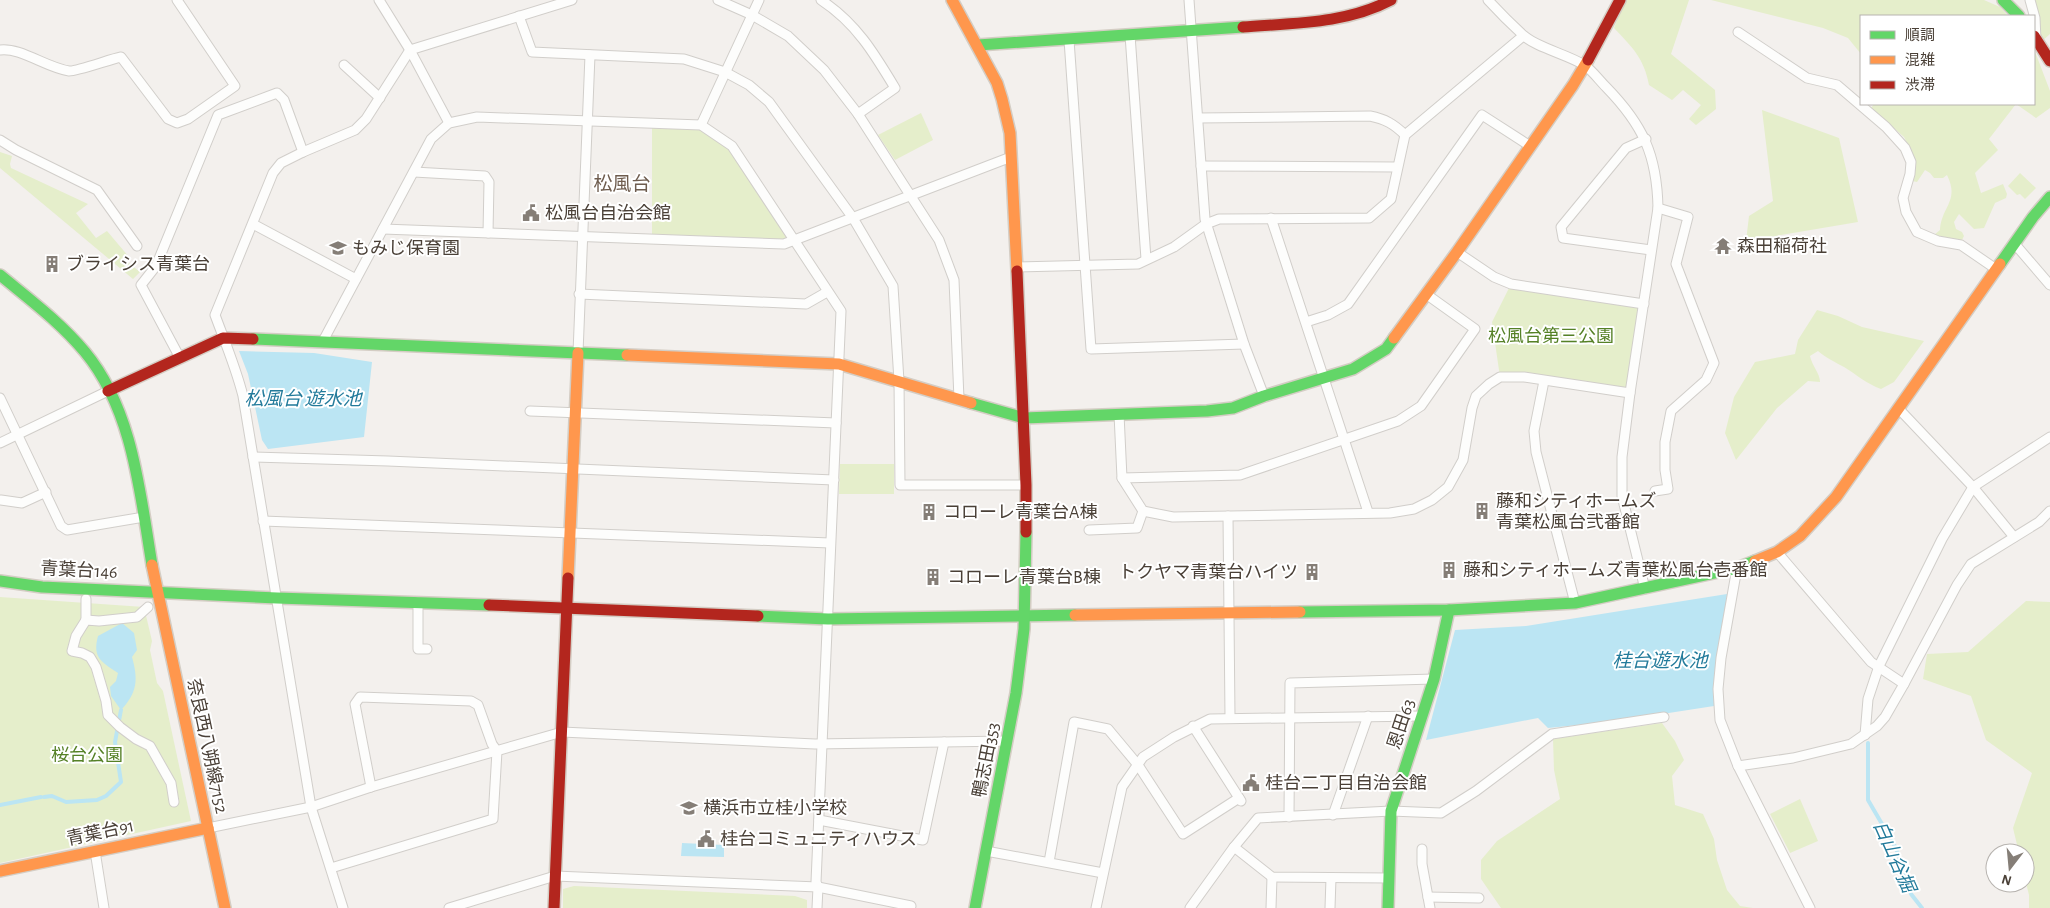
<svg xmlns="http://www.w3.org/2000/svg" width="2050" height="908" font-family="'Alegreya Sans','Noto Sans JP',sans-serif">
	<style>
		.green { fill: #e5eecb }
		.water { fill: #bbe5f3 }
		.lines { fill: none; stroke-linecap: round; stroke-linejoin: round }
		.stream { stroke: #bbe5f3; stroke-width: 4 }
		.street-casing { stroke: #d1ceca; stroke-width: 11 }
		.fast-casing { stroke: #d4cdc4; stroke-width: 14 }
		.slow-casing { stroke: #d4cdc4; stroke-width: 14 }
		.jam-casing { stroke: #d4cdc4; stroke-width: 14 }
		.street { stroke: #fdfdfc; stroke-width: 9 }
		.fast { stroke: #63d668; stroke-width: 11 }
		.slow { stroke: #ff974d; stroke-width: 11 }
		.jam { stroke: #b3261e; stroke-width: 11 }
		.labels { text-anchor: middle; stroke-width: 4; stroke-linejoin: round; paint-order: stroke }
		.poi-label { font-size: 18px; fill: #4a4037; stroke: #fff; text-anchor: start }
		.park-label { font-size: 18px; fill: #558126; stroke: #fff }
		.street-label { font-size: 18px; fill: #4a4037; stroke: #fff }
		.neighbourhood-label { font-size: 19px; fill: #6e5c4e; stroke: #fff }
		.water-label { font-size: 19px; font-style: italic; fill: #237b9b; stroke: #fff }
	</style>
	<rect width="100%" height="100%" fill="#f3f0ed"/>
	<!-- green -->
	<g class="green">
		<path d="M 1625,0 L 1689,0 L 1671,54 L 1715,90 L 1716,109 L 1696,125 L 1689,119 L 1701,105 L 1683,90 L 1672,100 L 1649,85 C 1644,58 1632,47 1614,28 Z"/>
		<polygon points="1711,0 1984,0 2000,7 2008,16 1861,16 1861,54 1848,38 1823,28"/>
		<polygon points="2035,0 2050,0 2050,34 2041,42"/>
		<path d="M 2034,49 L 2050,91 L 2050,108 L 2036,118 L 2016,104 L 1989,139 L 1998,150 L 1975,173 L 1981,193 L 2003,184 L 2007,194 L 2006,198 L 1995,203 L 1984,228 L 1974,229 L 1959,214 L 1954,222 L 1956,229 L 1962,232 L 1964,236 L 1961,242 L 1936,238 L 1934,235 L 1940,230 C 1941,207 1960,201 1947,175 L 1943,178 L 1934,178 L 1930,173 L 1925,170 L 1917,182 L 1912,181 L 1915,159 L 1904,137 L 1871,108 L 1874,104 L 2034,104 Z"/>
		<polygon points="1762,110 1839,138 1858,222 1746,241 1749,216 1773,201"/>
		<polygon points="921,113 933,140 895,160 878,135"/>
		<polygon points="652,125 701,125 732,146 794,240 652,239"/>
		<polygon points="0,152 12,156 10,164 11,168 88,204 76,213 96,238 107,231 129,257 125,260 140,272 133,279 0,168"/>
		<polygon points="2020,173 2036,188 2025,199 2020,194 2017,195 2008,186"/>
		<polygon points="1511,284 1644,304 1628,390 1500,377 1492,322"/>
		<path d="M 1817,310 L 1838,316 L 1862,327 L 1924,341 L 1894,382 L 1881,389 C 1867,384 1857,375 1844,367 C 1835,362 1826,358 1818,351 L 1810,356 C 1812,366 1820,373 1820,382 L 1808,381 L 1777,408 L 1736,460 L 1725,433 L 1734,397 L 1755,362 L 1795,354 L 1798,340 Z"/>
		<polygon points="840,464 894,464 894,494 839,494"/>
		<polygon points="0,597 144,607 152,641 150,650 157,683 163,691 191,821 0,863"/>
		<polygon points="2026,601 2050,602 2050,908 2029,908 2029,895 2025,879 2025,853 2019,853 2013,828 2032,773 1986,740 1971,696 1923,679 1927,654 1968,652"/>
		<polygon points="1662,723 1675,741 1684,760 1672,776 1675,805 1703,814 1714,839 1717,860 1727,890 1740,906 1753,908 1501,908 1481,879 1481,860 1497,841 1560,799 1554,770 1553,739"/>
		<polygon points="1800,799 1818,841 1790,853 1770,814"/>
		<polygon points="574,886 795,896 807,900 807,908 563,908 563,889"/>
	</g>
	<!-- water -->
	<g class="water">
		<polygon points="239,351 314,353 372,362 364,437 268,449 262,440 248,374"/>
		<polygon points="1727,594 1714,706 1617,721 1548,728 1538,718 1426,740 1455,630 1526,626"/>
		<path d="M 122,623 L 134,633 L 137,650 L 132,657 C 138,679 138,692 121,710 L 111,696 L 110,687 L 116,681 L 118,673 C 102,662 92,658 98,636 Z"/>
		<polygon points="682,843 724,845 724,857 681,856"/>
	</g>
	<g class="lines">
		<!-- stream -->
		<g class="stream">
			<polyline points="1868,743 1868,800 1896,848 1911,894 1922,908"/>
			<polyline points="44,797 52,796 66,802 97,800 106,796 121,782 115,742 121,710"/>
			<polyline points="0,805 41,797"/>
		</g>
		<!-- street casing -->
		<g class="street-casing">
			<g id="street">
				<polyline points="379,0 410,50 449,123"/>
				<polyline points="718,0 752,15 788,36 824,70 858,114 939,240 954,280 959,399"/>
				<path d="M 821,0 C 856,23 874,53 895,88 L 858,114"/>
				<polyline points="1189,0 1205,219 1244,344 1264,396"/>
				<path d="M 1488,0 C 1499,12 1511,24 1523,35 C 1535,47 1569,55 1584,65 C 1592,70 1599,80 1606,87 C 1643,125 1657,155 1658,208 L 1630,393 L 1622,457 L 1622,496 L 1645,589"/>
				<polyline points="2030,0 2035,18 2036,40"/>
				<polyline points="519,16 532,52 684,59 725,72 749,85 769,102 853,218 893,286 899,381 900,485 1026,485"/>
				<polyline points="1738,32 1807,78 1837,85 1886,127 1905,148 1911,162 1910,174 1903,198 1906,212 1917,232 1938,241 1961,245 1996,269"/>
				<polyline points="1130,35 1146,259"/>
				<polyline points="1069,40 1091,349 1244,344"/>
				<path d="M 0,50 C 20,47 47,68 69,71 C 75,72 111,59 121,57 L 168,119 L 177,123 L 188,119 L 235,86 L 177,0"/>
				<polyline points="344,65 380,98"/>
				<path d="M 1198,118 L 1370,116 C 1385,119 1394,124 1405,135"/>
				<polyline points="701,125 759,0"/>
				<polyline points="1646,139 1626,148 1561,227 1563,238 1651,250"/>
				<polyline points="0,140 16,150 97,190 137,246"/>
				<polyline points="1201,166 1397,167"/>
				<polyline points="414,172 485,176 489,182 488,233"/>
				<polyline points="1271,218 1368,512"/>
				<polyline points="253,224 356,279"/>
				<polyline points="383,229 784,244 1011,157"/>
				<polyline points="2014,243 2050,285"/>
				<polyline points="1457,252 1494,277 1511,284 1644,304"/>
				<polyline points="1017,267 1138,264 1174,247 1206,224 1219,219 1369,218 1391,199 1405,135 1523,36"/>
				<polyline points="579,294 806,304 827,292"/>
				<polyline points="1306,322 1328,315 1348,304 1482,115 1530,146"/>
				<polyline points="323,341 431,139 449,123 477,117 701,125 732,146 841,311 816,882 818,887 817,908"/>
				<polyline points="578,353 590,55"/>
				<polyline points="180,358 141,285 156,266 218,115 277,93 284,100 303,152"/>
				<polyline points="1544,381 1534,431 1536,452 1575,603"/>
				<polyline points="0,398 61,526 67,530 144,517"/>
				<polyline points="1899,409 1973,487 2014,537"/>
				<polyline points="530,411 836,423"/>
				<polyline points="1119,414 1122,478 1143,511 1173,517 1390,513 1414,509 1432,500 1448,487 1463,460 1472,408 1476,396 1489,384 1500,377 1524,377 1630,393"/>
				<polyline points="0,443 108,391"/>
				<polyline points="253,457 388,461 834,480"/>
				<polyline points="1122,478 1240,475 1398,421 1421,406 1475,329 1426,294"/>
				<polyline points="1655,491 1668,489 1665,470 1665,442 1671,411 1706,380 1714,363 1676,264 1688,217 1658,208"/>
				<polyline points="1,500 22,503 46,492"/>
				<polyline points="1228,516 1230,717"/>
				<polyline points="263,521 830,543"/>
				<polyline points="1089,530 1137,528 1143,511"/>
				<polyline points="1777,552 1871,662 1904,684"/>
				<polyline points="1737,568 1721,658 1718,689 1720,720 1738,766 1810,908"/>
				<polyline points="86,599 86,620"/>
				<polyline points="418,602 418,649 427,649"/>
				<polyline points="148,607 137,617 99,621 86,620 76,636 72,651 82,653 90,657 96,667 106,701 108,715 120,727 136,739 150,746 171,783 174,802"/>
				<polyline points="1193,726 1241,801"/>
				<polyline points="1865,735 1868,699 1879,666 1942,539 1973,487 2050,437"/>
				<polyline points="1738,766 1793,758 1851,744 1877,726 1885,717 1904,684 1957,585 1971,564 2039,522 2050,511"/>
				<polyline points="1333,815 1368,716"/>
				<polyline points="1289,817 1290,683 1434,679"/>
				<polyline points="819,820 923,840 944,742"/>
				<polyline points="208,828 311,807 371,787 562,732 815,744 1007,741"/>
				<polyline points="1234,847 1272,877 1388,878"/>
				<polyline points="1422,849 1422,864 1430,908"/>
				<polyline points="95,851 104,908"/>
				<polyline points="986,851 1103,873"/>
				<polyline points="1049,862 1074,722 1108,729 1138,765 1183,834 1239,798"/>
				<polyline points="331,868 493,819 497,751 492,744 478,705 471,701 360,697 355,704 371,787"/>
				<polyline points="1428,897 1479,898"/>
				<path d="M 343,908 L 311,807 L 243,396 C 236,368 225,342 215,315 L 273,173 L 281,163 L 303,152 L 355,130 L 366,119 L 410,50 L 572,0"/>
				<polyline points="449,908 555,876 818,887 911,906 910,908"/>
				<polyline points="1096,908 1122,787 1143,757 1174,737 1210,719 1421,716"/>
				<polyline points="1190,908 1234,847 1258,818 1391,811 1441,813 1476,791 1552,734 1664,717"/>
				<polyline points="1271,908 1272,877"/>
				<polyline points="1330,908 1331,878"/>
			</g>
		</g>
		<!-- fast casing -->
		<g class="fast-casing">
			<g id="fast">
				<polyline points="2003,0 2019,16"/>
				<polyline points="978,45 1243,27"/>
				<polyline points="2000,264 2033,217 2050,197"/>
				<path d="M 0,275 C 29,299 60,322 85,352 C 133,410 140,493 152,565"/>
				<polyline points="253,339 627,355"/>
				<polyline points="971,403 1024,418 1207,411 1233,408 1264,396 1353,369 1386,349 1394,338"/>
				<polyline points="0,581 42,587 277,598 489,605"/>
				<polyline points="1300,612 1449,610 1575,603 1737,568 1755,561"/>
				<polyline points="758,616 828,619 1075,615"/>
				<polyline points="975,908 1016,693 1024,629 1026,532"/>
				<polyline points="1388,908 1391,811 1434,679 1449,610"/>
			</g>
		</g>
		<!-- slow casing -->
		<g class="slow-casing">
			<g id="slow">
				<polyline points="952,0 997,83 1002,99 1010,133 1017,271"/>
				<polyline points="1394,338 1457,252 1573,85 1588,60"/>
				<polyline points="627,355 839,364 971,403"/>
				<polyline points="1755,561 1777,552 1800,536 1836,497 2000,264"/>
				<polyline points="152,565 225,908"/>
				<polyline points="568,578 578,353"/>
				<polyline points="1075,615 1300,612"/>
				<polyline points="0,871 208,828"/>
			</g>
		</g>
		<!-- jam casing -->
		<g class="jam-casing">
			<g id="jam">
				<path d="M 1243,27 C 1293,23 1346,24 1391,0"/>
				<polyline points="2034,36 2050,61"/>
				<polyline points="1588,60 1620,0"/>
				<polyline points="1017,271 1026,485 1026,532"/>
				<polyline points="108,391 223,338 253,339"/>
				<polyline points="489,605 758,616"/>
				<polyline points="554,908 568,578"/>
			</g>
		</g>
		<!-- street -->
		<use href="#street" class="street"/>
		<!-- fast -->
		<use href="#fast" class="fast"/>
		<!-- slow -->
		<use href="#slow" class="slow"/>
		<!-- jam -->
		<use href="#jam" class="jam"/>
	</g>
	<!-- icons -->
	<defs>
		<g id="civic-bare" transform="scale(1.35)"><path d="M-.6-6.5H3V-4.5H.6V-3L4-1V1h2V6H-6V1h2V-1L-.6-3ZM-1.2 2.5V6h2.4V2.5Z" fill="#857e77" stroke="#fff" stroke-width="2.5" paint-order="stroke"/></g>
		<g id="temple-bare" transform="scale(1.35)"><path d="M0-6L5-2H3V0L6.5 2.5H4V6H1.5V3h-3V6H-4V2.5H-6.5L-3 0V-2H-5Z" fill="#857e77" stroke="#fff" stroke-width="2.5" paint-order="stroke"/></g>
		<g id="school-bare" transform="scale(1.35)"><path d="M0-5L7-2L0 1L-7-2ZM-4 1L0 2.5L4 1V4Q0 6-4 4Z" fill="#857e77" stroke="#fff" stroke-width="2.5" paint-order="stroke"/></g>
		<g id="building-bare" transform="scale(1.35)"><path d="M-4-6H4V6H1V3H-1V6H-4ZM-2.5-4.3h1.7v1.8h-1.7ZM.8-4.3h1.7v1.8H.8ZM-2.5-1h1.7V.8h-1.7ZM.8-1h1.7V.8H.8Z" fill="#857e77" stroke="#fff" stroke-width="2.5" paint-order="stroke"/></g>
	</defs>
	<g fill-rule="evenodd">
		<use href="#civic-bare" x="531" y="213"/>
		<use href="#temple-bare" x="1723" y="246"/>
		<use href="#school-bare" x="338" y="248"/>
		<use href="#building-bare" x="52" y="264"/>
		<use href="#building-bare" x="1482" y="511"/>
		<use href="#building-bare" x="929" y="512"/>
		<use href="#building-bare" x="1449" y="570"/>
		<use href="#building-bare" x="1312" y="572"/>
		<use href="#building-bare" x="933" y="577"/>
		<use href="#civic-bare" x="1251" y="783"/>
		<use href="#school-bare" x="689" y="808"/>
		<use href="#civic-bare" x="706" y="839"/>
	</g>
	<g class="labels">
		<!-- poi labels -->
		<g class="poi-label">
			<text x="545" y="219">松風台自治会館</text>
			<text x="1737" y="252">森田稲荷社</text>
			<text x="352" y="254">もみじ保育園</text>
			<text x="66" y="270">ブライシス青葉台</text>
			<text x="1496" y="507">藤和シティホームズ<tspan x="1496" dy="21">青葉松風台弐番館</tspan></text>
			<text x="943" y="518">コローレ青葉台A棟</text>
			<text x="1463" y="576">藤和シティホームズ青葉松風台壱番館</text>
			<text x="1298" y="578" text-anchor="end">トクヤマ青葉台ハイツ</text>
			<text x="947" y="583">コローレ青葉台B棟</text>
			<text x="1265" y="789">桂台二丁目自治会館</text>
			<text x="703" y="814">横浜市立桂小学校</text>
			<text x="720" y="845">桂台コミュニティハウス</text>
		</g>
		<!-- park labels -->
		<g class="park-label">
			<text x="1551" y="342">松風台第三公園</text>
			<text x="87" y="761">桜台公園</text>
		</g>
		<!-- street labels -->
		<g class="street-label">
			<text transform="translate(79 570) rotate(3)" y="6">青葉台146</text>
			<text transform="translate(1401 724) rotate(-72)" y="6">恩田63</text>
			<text transform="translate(208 746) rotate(78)" y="6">奈良西八朔線7152</text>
			<text transform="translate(986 760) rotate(-79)" y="6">鴨志田353</text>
			<text transform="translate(100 832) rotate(-12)" y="6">青葉台91</text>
		</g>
		<!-- neighbourhood labels -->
		<g class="neighbourhood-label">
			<text x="622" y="190">松風台</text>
		</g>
		<!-- water labels -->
		<g class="water-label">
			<text x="303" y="405">松風台 遊水池</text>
			<text x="1660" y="667">桂台遊水池</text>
			<text transform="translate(1895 856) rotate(66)" y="7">白山谷掘</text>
		</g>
	</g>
	<!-- legend -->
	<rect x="1860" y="15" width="175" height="90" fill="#ffffff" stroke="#b7b3af"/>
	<rect x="1870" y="31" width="25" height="8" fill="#63d668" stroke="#b7b3af"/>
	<text x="1905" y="40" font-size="15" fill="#4a4037">順調</text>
	<rect x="1870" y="56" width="25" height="8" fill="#ff974d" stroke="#b7b3af"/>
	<text x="1905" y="65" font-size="15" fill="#4a4037">混雑</text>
	<rect x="1870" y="81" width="25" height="8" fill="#b3261e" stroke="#b7b3af"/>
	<text x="1905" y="90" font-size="15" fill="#4a4037">渋滞</text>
	<!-- north arrow -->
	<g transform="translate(2010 868) rotate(196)"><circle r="24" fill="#ffffff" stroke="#b7b3af"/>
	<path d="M0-4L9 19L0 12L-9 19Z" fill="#857e77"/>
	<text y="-8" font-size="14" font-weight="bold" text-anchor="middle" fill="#4a4037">N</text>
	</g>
</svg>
